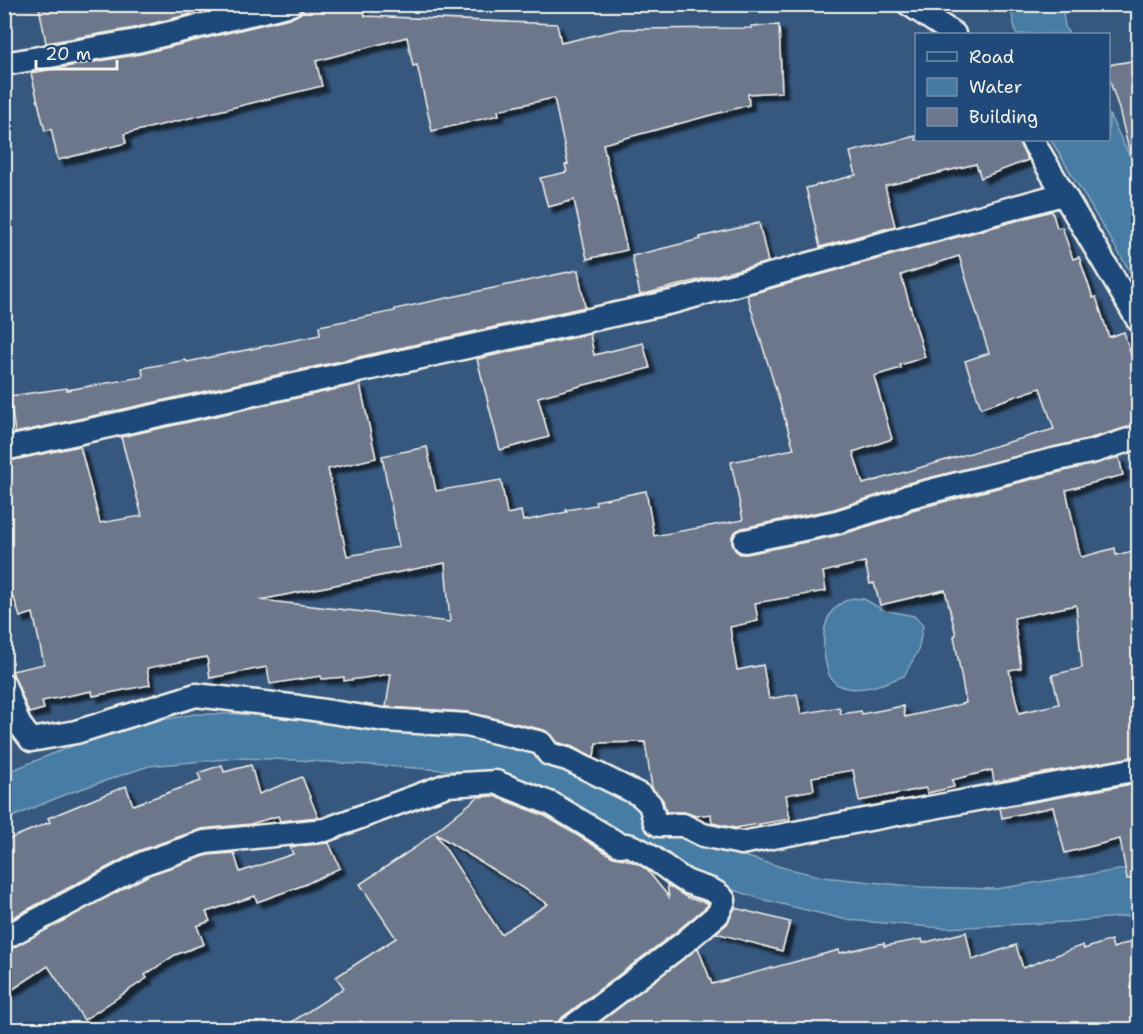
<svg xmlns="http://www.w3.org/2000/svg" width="1143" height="1034" font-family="'Shantell Sans',sans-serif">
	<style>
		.water { fill: #477ba4; stroke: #8caabf; stroke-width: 1.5 }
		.building { fill: #6d778c; stroke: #f4f1e8; stroke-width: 1.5; fill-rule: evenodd; filter: url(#shadow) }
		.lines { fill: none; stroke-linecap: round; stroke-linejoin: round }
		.street-casing { stroke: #f4f1e8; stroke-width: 27 }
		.street { stroke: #1f4a7a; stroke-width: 22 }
	</style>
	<defs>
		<filter id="shadow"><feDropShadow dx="5.5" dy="5.5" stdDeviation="1.5" flood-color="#0009"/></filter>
	</defs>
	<rect width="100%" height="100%" fill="#36587f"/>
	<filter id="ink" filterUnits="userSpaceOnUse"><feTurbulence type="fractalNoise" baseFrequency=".0167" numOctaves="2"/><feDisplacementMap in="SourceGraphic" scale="12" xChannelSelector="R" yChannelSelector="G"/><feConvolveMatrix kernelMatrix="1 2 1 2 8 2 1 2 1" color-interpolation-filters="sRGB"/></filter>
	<g filter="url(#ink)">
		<!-- water -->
		<g class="water">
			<polygon points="1010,5 1062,5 1065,27 1069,34 1016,34"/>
			<polygon points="1109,114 1138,173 1138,285 1051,140 1108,140"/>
			<path d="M 853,598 L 864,599 L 883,610 L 914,616 L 923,625 L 918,651 L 904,676 C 886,683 860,694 840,686 C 829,681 827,670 825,659 C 821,633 824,606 853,598 Z"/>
			<polygon points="195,714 238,714 333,721 509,740 727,851 785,868 823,877 920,887 995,889 1138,867 1138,915 1066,922 945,928 847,920 761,899 689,875 516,780 458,771 297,760 238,758 149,766 66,794 5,820 5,773 97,736 152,722"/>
		</g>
		<!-- building -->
		<g class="building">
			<polygon points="50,4 189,4 191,14 134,28 46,43 39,7"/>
			<polygon points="304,4 362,4 365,16 557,24 561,43 622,29 751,28 751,26 779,25 782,92 748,94 749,105 603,144 627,250 587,259 574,200 548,207 540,178 567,172 565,165 568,164 554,98 498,110 499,115 432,131 417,65 413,66 407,37 316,61 322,86 124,134 126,143 58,160 51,129 45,131 31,73 140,54 294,17 301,13"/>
			<polygon points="1138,60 1138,153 1130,154 1119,109 1108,75 1108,65"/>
			<polygon points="916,136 916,140 1017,140 1028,160 981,178 976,164 885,186 895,226 820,247 806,188 856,175 850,152"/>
			<path d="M 1052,211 L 1057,228 L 1062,227 L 1073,259 L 1079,257 L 1093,298 L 1096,297 L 1109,337 L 1124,332 L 1138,378 L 1138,424 L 1091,438 L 904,484 L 891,491 L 834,509 L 742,528 L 736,531 L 732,536 L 732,543 L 735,550 L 740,554 L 747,554 L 840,535 L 901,516 L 912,510 L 1119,457 L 1123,475 L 1066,490 L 1080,555 L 1082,557 L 1115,548 L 1116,555 L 1138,550 L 1138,756 L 994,782 L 992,770 L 952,780 L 954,787 L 927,793 L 926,788 L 859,801 L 853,770 L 812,777 L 814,790 L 786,795 L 790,819 L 735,828 L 712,823 L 711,814 L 696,816 L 684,812 L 666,812 L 663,800 L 652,788 L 645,742 L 596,743 L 594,757 L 573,747 L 557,742 L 552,735 L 544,730 L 468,712 L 386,707 L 391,674 L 344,681 L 344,677 L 322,679 L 321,676 L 270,684 L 267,667 L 210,678 L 207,657 L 147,668 L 150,685 L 93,696 L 92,691 L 42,701 L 44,709 L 29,713 L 12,671 L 44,664 L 33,613 L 20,617 L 14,598 L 4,601 L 4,462 L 80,446 L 100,523 L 142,516 L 121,437 L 360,384 L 376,458 L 328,469 L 347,556 L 399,547 L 382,456 L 427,447 L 436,491 L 501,480 L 507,514 L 521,511 L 523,521 L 567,512 L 566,510 L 596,505 L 595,501 L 646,491 L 654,536 L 743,520 L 731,462 L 794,449 L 747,295 ZM 959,256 L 989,353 L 965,361 L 981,408 L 1040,388 L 1054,429 L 863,484 L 853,452 L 892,439 L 874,376 L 901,368 L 900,365 L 925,357 L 901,275 ZM 865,562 L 870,584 L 874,583 L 880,605 L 945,590 L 956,635 L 954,636 L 966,703 L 905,717 L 903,706 L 862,714 L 861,711 L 841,714 L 839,707 L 801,714 L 797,694 L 769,699 L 763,665 L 737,670 L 730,627 L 758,621 L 755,603 L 826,591 L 823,572 ZM 445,563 L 450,622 L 260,600 ZM 1076,605 L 1082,668 L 1052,675 L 1059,704 L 1019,713 L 1009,670 L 1021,668 L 1014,618 Z"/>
			<polygon points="759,223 768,262 640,295 632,256 701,239 700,237"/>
			<polygon points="578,270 585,307 15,433 10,396 67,388 67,390 143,377 142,368 186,360 187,362 320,335 319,326 395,311 395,309"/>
			<polygon points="590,334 594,355 643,343 650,368 538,397 549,437 500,450 477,359"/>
			<polygon points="222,765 224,772 251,765 259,794 302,777 318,817 280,821 278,816 250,824 201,829 138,851 4,922 4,841 50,822 48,818 126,786 133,805 201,781 198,773"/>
			<polygon points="1138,783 1138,878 1127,879 1120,839 1065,853 1053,807 1002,818 1000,808"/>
			<path d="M 494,796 L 547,817 L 613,857 L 625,859 L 638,864 L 647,870 L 669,897 L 667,885 L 688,898 L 708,903 L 707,906 L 677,931 L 560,1019 L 555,1029 L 367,1029 L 361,1021 L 348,1029 L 281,1029 L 344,988 L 336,977 L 396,938 L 360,884 L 416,847 L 478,797 ZM 436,834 L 548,904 L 501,934 Z"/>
			<polygon points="329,843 340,868 304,885 257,902 255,896 206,912 210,921 197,926 204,944 175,955 145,975 147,978 84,1020 48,966 4,995 4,951 149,875 208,855 234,853 240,872 293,854 290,847"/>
			<polygon points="735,908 790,922 782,951 716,933 727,924"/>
			<polygon points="966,932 972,960 1016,945 1023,968 1083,945 1084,949 1111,940 1113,948 1138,939 1138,1029 591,1029 698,948 712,984 839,950 840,953 884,943 884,946 922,939 923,943"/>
		</g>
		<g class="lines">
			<!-- street casing -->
			<g class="street-casing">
				<g id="street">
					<polyline points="909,4 954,34"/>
					<polyline points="4,64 137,41 291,4"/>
					<polyline points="1032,140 1138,320"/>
					<polyline points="4,449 676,301 1063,194"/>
					<polyline points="745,541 837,522 897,503 907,497 1053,460 1095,451 1138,437"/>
					<polyline points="4,685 19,724 31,740 76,732 196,695 299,707 384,720 467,725 541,743 549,754 567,759 640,795 650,804 655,822 659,825 683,825 703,835 741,843 1138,769"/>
					<path d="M 4,938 L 144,863 L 205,842 L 325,830 L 447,785 L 496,782 L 552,804 L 620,845 C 638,841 670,873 686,881 C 699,888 715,887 724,900 L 718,914 L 685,942 L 568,1030"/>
				</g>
			</g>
			<!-- street -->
			<use href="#street" class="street"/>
		</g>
	</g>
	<!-- margin -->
	<rect width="1143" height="1034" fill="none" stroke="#1f4a7a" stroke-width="24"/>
	<rect x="12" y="12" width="1119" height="1010" fill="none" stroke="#f4f1e8" stroke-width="2" filter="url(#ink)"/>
	<!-- legend -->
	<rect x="915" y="33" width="195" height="108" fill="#1f4a7a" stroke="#748da6" stroke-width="1.5"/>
	<rect x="927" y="52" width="30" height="9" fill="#1f4a7a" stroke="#748da6" stroke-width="1.5"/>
	<text x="969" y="63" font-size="18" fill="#f4f1e8">Road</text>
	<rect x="927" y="78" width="30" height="18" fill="#477ba4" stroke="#748da6" stroke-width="1.5"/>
	<text x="969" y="93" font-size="18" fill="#f4f1e8">Water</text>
	<rect x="927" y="108" width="30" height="18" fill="#6d778c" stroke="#748da6" stroke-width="1.5"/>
	<text x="969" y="123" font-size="18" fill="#f4f1e8">Building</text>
	<!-- scale -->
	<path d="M36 60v9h81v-9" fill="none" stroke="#f4f1e8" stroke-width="3"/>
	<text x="45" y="60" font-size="18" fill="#f4f1e8" stroke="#1f4a7a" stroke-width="4.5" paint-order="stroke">20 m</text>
</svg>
